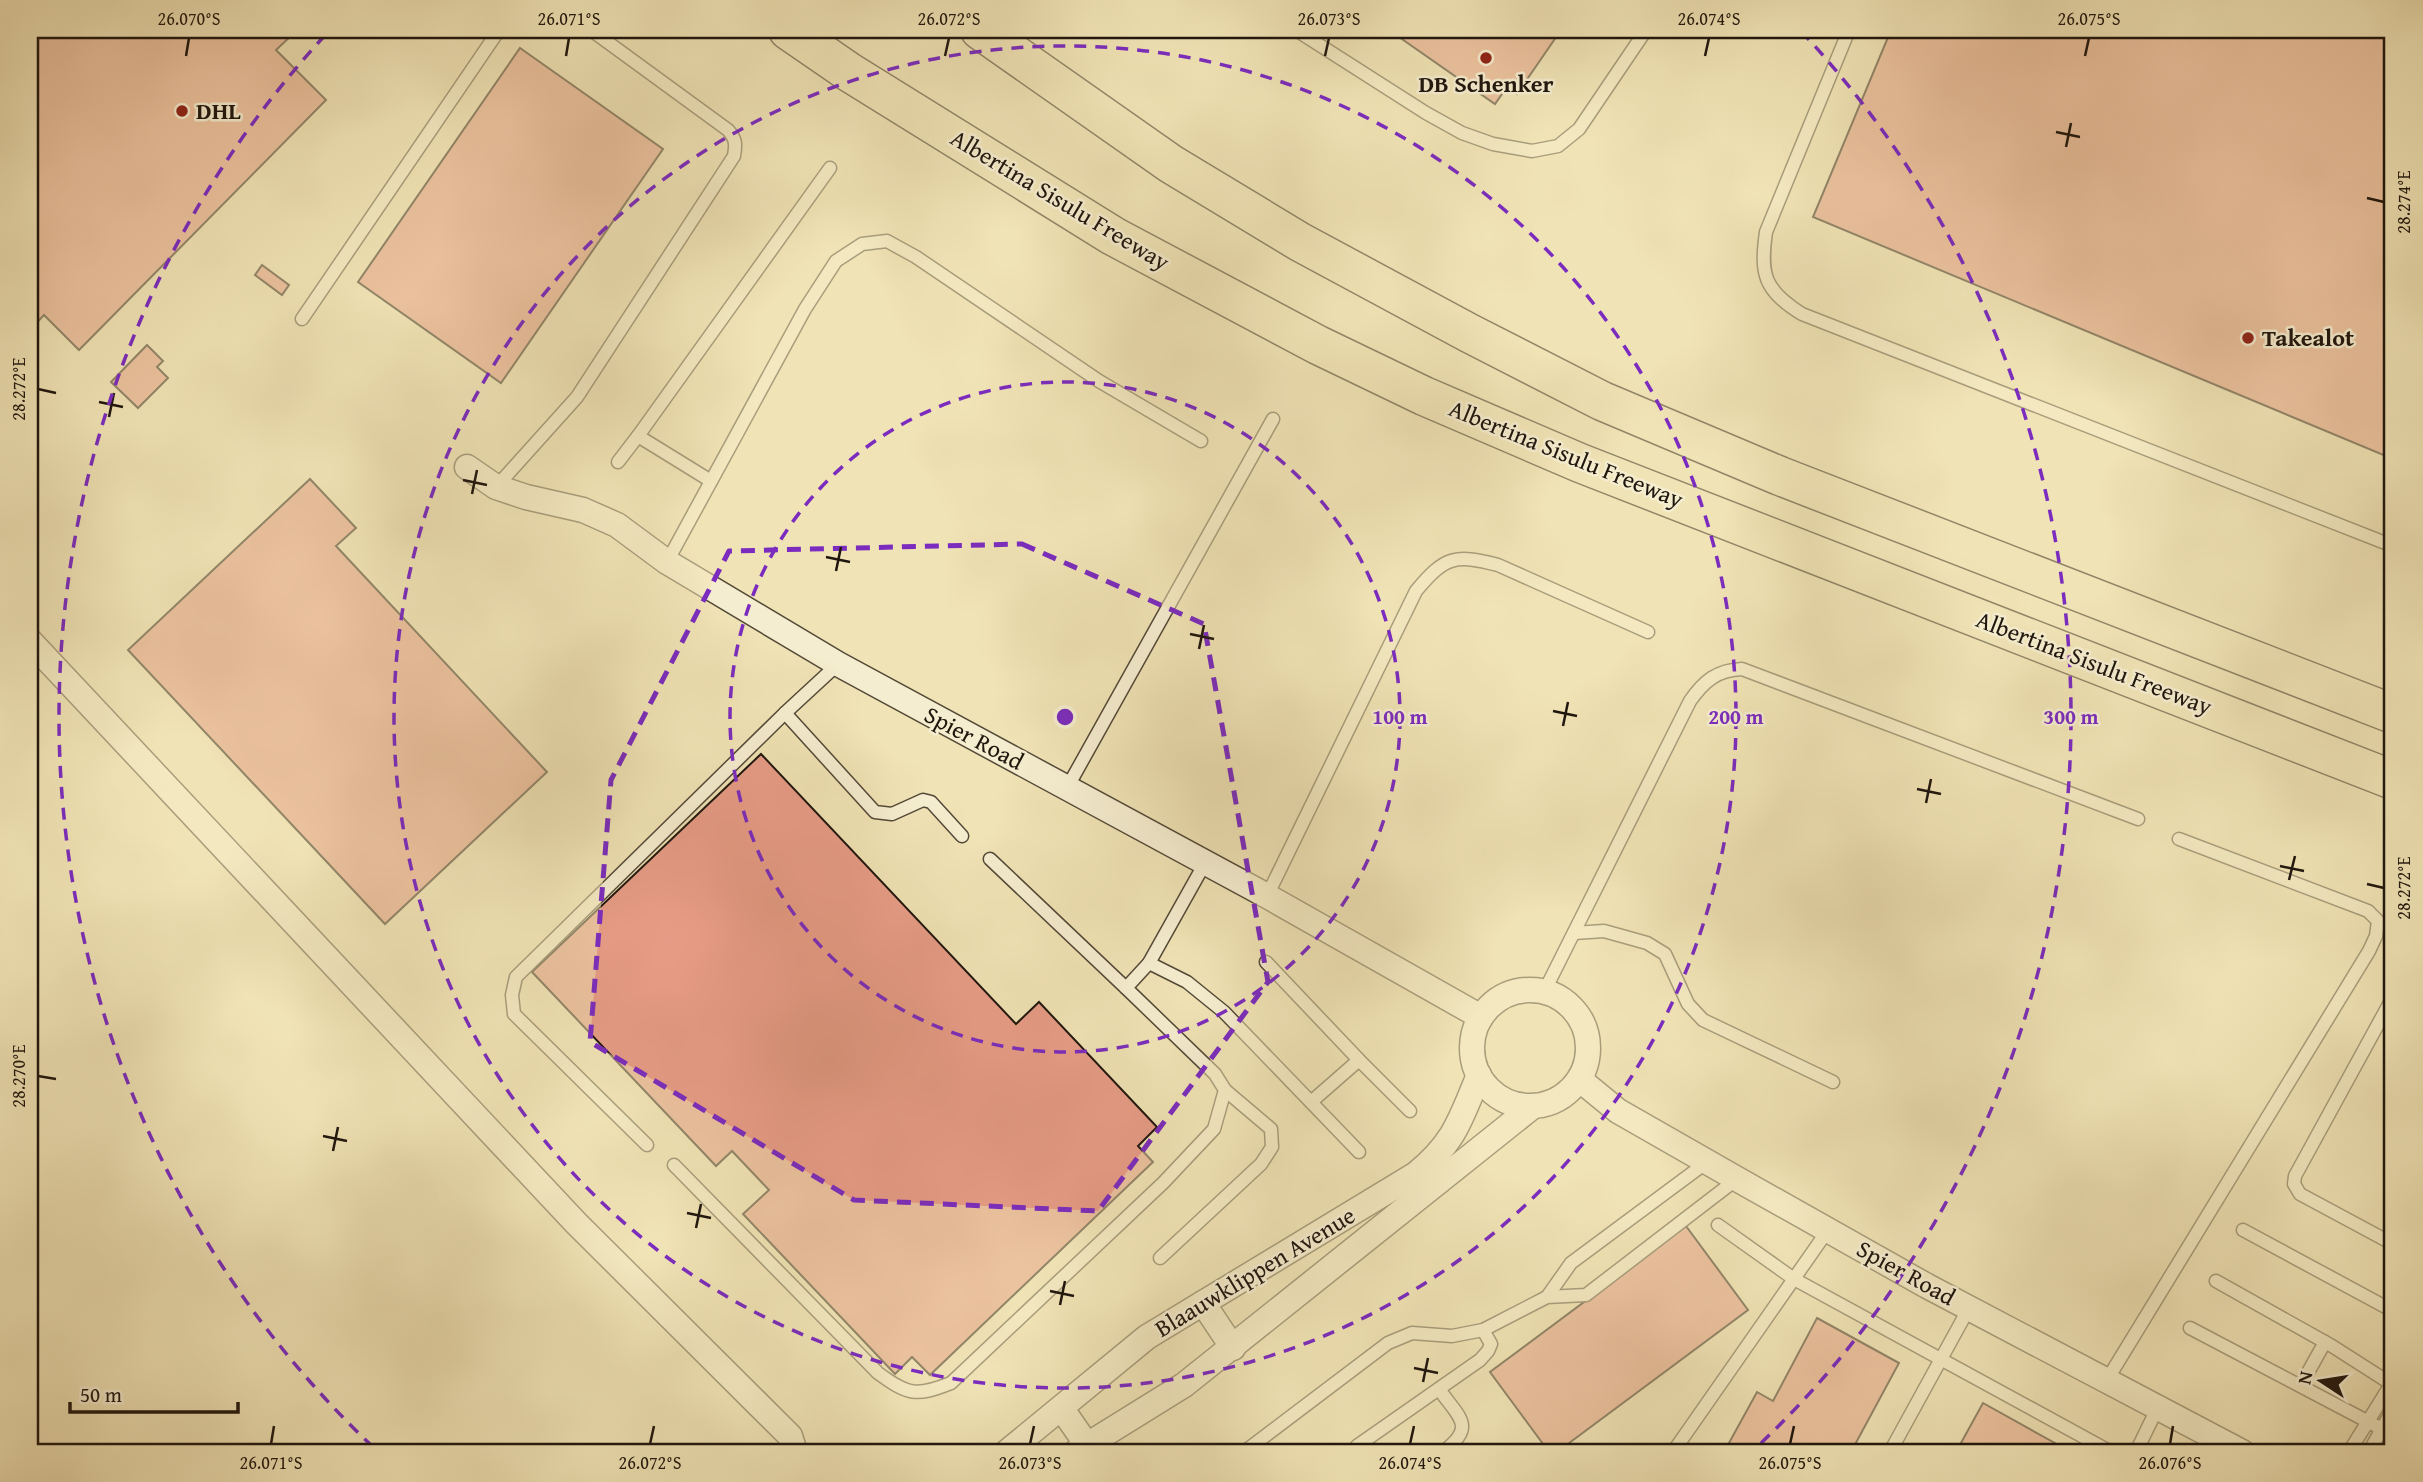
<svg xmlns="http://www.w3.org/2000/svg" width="2423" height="1482" font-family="'Gentium Book Plus',serif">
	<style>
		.building { fill: #e79c86; stroke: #1f160e; stroke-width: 2 }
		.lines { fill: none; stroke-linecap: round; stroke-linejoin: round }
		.service-casing { stroke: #534938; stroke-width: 15 }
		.minor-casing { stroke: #534938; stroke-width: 27 }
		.motorway-casing { stroke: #1f160e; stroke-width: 41 }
		.service { stroke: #f5edcf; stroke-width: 12 }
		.minor { stroke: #f5edcf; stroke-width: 24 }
		.motorway { stroke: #f0e3b5; stroke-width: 38 }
		.marked { fill: none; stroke: #7b2cbf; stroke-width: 5; stroke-dasharray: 14 9; stroke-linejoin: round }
		.ticks { fill: none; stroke: #1f160e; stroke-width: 2.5 }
		.ring { fill: none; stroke: #7b2cbf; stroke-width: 3.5; stroke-dasharray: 12 9 }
		.poi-dot { fill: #8f2418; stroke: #f5edcf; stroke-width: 2.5 }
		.labels { text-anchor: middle; stroke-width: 5; stroke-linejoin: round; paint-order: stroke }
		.poi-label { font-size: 24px; font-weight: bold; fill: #1f160e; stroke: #f5edcf; text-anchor: start }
		.street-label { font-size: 24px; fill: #1f160e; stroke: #f5edcf }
		.centre { fill: #7b2cbf; stroke: #f5edcf; stroke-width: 3.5 }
		.ring-label { font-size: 21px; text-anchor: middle; font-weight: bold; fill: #7b2cbf; stroke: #f5edcf; stroke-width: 5; stroke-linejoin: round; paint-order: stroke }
		.neatline { fill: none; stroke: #1f160e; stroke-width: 2.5 }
		.ticks-label { font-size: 18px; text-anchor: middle; fill: #1f160e }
	</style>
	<rect width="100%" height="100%" fill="#f0e3b5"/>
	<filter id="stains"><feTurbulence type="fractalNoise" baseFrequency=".00286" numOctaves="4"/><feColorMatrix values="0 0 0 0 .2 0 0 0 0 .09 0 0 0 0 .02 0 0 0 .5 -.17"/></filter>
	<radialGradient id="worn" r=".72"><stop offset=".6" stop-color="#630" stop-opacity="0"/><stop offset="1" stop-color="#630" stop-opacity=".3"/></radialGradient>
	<!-- building -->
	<g class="building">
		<polygon points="30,30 291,30 294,33 276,50 326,100 79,350 44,315 30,330"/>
		<polygon points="1389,30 1561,30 1517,94 1507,87 1495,104"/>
		<polygon points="1891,30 2393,30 2393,459 1813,217"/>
		<polygon points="520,48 663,149 501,383 358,282"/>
		<polygon points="262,265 289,285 282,295 255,275"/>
		<polygon points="147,345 163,361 157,367 168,378 138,408 111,382"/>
		<polygon points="310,479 356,528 336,546 547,772 385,924 128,650"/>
		<polygon points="761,754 1016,1024 1039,1002 1157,1127 1138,1146 1153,1162 930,1375 912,1357 895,1374 743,1214 769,1190 732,1151 716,1166 532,972"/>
		<polygon points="1686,1226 1748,1310 1557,1452 1549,1452 1490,1372"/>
		<polygon points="1817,1318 1899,1363 1851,1452 1724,1452 1757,1392 1773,1401"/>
		<polygon points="1983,1403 2071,1452 1956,1452"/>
	</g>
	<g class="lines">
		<!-- service casing -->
		<g class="service-casing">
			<g id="service">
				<polyline points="1296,30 1426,113 1462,133 1493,144 1532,151 1558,146 1579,129 1646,30"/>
				<path d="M 1849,30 L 1766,232 C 1760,275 1764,290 1802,314 L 2393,546"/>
				<polyline points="302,319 499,30"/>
				<polyline points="618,462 638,436"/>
				<polyline points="711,481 638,436 830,168"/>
				<path d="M 496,487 L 577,397 L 734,156 C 736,144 736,139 728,130 L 591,30"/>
				<polyline points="667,562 805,309 836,261 862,244 887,241 916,257 1099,381 1201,441"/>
				<polyline points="785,713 875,812 892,814 923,800 931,802 962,836"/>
				<polyline points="1067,788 1273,419"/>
				<polyline points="990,859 1126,988"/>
				<path d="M 1267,896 L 1416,591 C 1445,556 1455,554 1498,565 L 1648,632"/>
				<polyline points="1574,933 1604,931 1647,943 1665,954 1688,1004 1703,1020 1833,1082"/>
				<polyline points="1266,962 1359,1060"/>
				<polyline points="1149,963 1187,982 1224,1012 1359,1152"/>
				<path d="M 1544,992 L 1690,701 C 1704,681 1717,670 1742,669 L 2138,819"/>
				<polyline points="2393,997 2295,1176 2294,1184 2300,1194 2393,1244"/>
				<polyline points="1311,1102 1359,1060 1410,1111"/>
				<polyline points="647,1145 514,1014 512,995 516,977 785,713 838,664"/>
				<path d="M 674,1165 L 878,1373 C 908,1395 916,1397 951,1383 L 1163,1183 L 1214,1129 L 1225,1090 L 1215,1074 L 1126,988 L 1149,963 L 1205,863"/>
				<polyline points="1718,1225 1794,1279 2111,1452"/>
				<polyline points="2243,1230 2393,1311"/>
				<polyline points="1160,1258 1261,1164 1272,1147 1271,1129 1225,1090"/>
				<polyline points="2216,1281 2332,1346 2393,1385"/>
				<polyline points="1547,1297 1571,1263 1707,1162"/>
				<polyline points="2190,1328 2382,1429"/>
				<polyline points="2107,1380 2369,951 2376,936 2378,921 2368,911 2179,839"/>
				<polyline points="2301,1385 2325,1342"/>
				<path d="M 1439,1389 C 1459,1418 1477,1426 1443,1452"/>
				<polyline points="1244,1452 1388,1343 1412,1333 1452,1336 1483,1330 1547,1297 1586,1295 1737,1179"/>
				<polyline points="1355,1452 1357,1446 1480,1360 1488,1351 1491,1344 1483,1330"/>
				<polyline points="1673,1452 1828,1230"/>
				<polyline points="1890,1452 1969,1308"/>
				<polyline points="2136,1452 2157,1409"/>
				<polyline points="2349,1452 2393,1381"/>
				<polyline points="2369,1452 2393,1409"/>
			</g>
		</g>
		<!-- minor casing -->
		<g class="minor-casing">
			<g id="minor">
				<polyline points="467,467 496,487 526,497 583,510 617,525 667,562 838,664 1267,896 1481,1017"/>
				<polyline points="30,641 576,1223 790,1436 795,1452"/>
				<circle cx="1530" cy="1048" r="58"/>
				<polyline points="1579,1079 1618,1111 1737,1179 1927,1286 2242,1452"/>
				<polyline points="1203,1303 1233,1348"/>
				<polyline points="1062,1409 1087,1445"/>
				<path d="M 1007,1452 L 1147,1337 L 1416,1174 C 1455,1142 1460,1120 1479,1075"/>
				<polyline points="1076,1452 1184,1385 1532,1107"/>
			</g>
		</g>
		<!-- motorway casing -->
		<g class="motorway-casing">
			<g id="motorway">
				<polyline points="788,30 849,72 1113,236 1318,345 1424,396 1580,463 2393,780"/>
				<polyline points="980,30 1171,164 1300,242 1469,333 1602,401 1780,476 2393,714"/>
			</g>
		</g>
		<!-- service -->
		<use href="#service" class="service"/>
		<!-- minor -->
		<use href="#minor" class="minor"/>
		<!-- motorway -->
		<use href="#motorway" class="motorway"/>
	</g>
	<!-- marked area -->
	<path d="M0 0H2423V1482H0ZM 1022,544 L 1204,624 L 1268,982 L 1098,1211 L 854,1200 L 590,1042 L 611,780 L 729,551 Z" fill="#f0e3b5" fill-opacity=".55" fill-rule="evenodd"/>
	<path class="marked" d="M 1022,544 L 1204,624 L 1268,982 L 1098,1211 L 854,1200 L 590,1042 L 611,780 L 729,551 Z"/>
	<!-- ticks -->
	<path class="ticks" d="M 186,56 L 189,38M 566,56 L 569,38M 945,56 L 949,38M 1325,56 L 1329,38M 1705,56 L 1709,38M 2085,56 L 2089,38M 2056,132 L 2080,137M 2066,147 L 2071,123M 2367,198 L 2384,202M 38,389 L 56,393M 99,402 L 123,407M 109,417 L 114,393M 463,480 L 487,485M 472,494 L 477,470M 826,557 L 850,562M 836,571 L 841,547M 1190,634 L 1214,639M 1199,649 L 1204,625M 1553,711 L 1577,716M 1563,726 L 1568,702M 1917,789 L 1941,794M 1926,803 L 1931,779M 2280,866 L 2304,871M 2289,880 L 2295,856M 2367,884 L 2384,888M 38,1076 L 56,1079M 323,1136 L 347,1141M 333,1151 L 338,1127M 687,1213 L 711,1218M 696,1228 L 701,1204M 1050,1291 L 1074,1296M 1060,1305 L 1065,1281M 1414,1368 L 1438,1373M 1423,1382 L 1428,1358M 271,1444 L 274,1426M 650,1444 L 654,1426M 1030,1444 L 1034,1426M 1410,1444 L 1414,1426M 1790,1444 L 1794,1426M 2170,1444 L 2173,1426"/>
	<!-- distance rings -->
	<g class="ring">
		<circle cx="1065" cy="717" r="335"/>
		<circle cx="1065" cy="717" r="671"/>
		<path d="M373 1447A1006 1006 0 0 1 329 31M1801 31A1006 1006 0 0 1 1757 1447"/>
	</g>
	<!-- markers -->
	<g class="poi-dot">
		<circle cx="1486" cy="58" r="7"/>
		<circle cx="182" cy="111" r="7"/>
		<circle cx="2248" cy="338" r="7"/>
	</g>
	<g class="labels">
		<!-- poi labels -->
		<g class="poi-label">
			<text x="1486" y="92" text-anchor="middle">DB Schenker</text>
			<text x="196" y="119">DHL</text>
			<text x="2262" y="346">Takealot</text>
		</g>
		<!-- street labels -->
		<g class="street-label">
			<text transform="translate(1060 200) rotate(31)" y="8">Albertina Sisulu Freeway</text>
			<text transform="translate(1566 454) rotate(22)" y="8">Albertina Sisulu Freeway</text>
			<text transform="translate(2094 663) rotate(21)" y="8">Albertina Sisulu Freeway</text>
			<text transform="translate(974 738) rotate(28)" y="8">Spier Road</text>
			<text transform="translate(1255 1272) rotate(-31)" y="8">Blaauwklippen Avenue</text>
			<text transform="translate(1906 1273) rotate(29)" y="8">Spier Road</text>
		</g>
	</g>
	<circle cx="1065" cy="717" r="10" class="centre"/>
	<g class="ring-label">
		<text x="1400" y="724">100 m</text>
		<text x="1736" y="724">200 m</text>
		<text x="2071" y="724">300 m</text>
	</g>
	<!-- margin -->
	<rect width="2423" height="1482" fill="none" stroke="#f0e3b5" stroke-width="77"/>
	<!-- north arrow -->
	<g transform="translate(2321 1381) rotate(282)" stroke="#f5edcf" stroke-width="5" paint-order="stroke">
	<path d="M0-5L12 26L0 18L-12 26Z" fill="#1f160e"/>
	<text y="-10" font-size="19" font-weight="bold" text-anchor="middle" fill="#1f160e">N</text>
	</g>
	<!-- scale -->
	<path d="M70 1402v10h168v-10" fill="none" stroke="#1f160e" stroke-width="3.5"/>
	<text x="80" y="1402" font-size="21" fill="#1f160e" stroke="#f5edcf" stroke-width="5" paint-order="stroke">50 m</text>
	<rect x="38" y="38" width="2346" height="1406" class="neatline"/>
	<g class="ticks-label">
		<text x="189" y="25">26.070°S</text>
		<text x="569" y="25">26.071°S</text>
		<text x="949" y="25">26.072°S</text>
		<text x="1329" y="25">26.073°S</text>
		<text x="1709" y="25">26.074°S</text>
		<text x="2089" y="25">26.075°S</text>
		<text transform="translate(2404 202) rotate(-90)" y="6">28.274°E</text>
		<text transform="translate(19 389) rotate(-90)" y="6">28.272°E</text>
		<text transform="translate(2404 888) rotate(-90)" y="6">28.272°E</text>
		<text transform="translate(19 1076) rotate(-90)" y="6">28.270°E</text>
		<text x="271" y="1469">26.071°S</text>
		<text x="650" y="1469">26.072°S</text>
		<text x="1030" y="1469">26.073°S</text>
		<text x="1410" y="1469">26.074°S</text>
		<text x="1790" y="1469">26.075°S</text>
		<text x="2170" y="1469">26.076°S</text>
	</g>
	<rect width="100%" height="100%" filter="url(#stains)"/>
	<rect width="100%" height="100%" fill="url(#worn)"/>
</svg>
